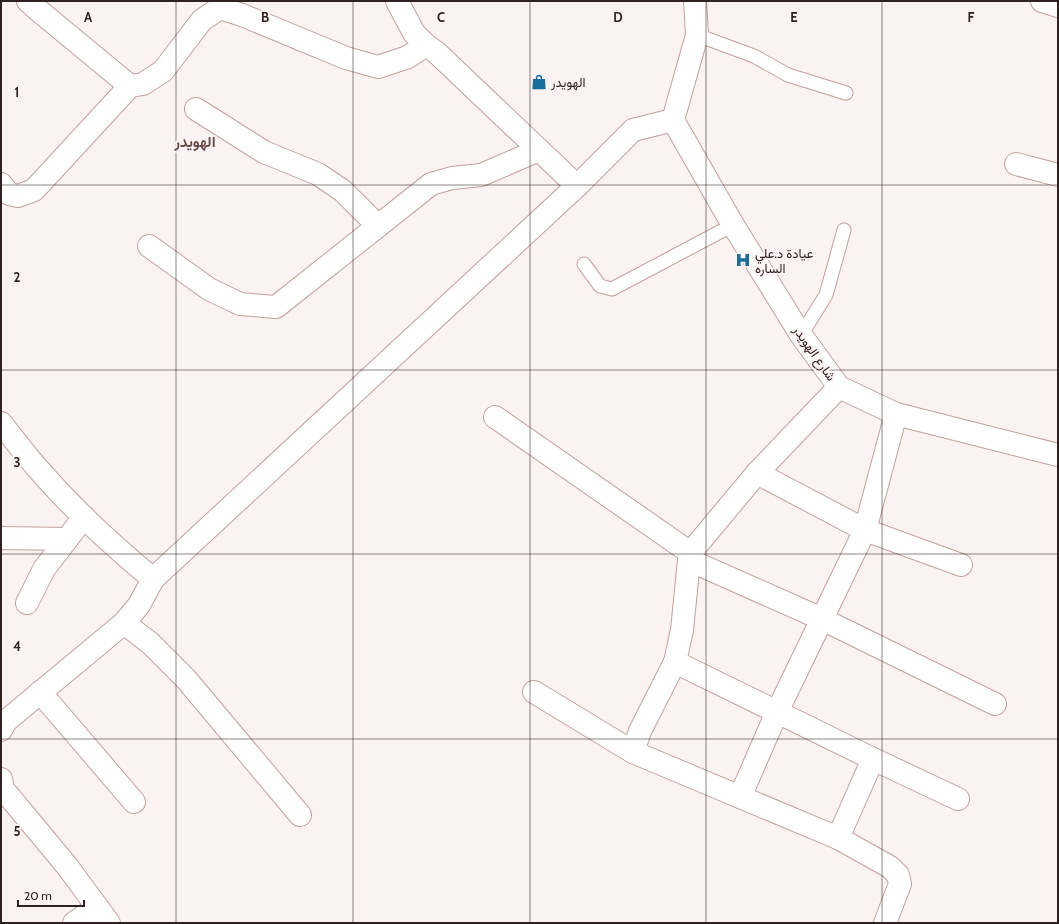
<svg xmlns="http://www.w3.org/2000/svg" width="1059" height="924" font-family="Cabin,Vazirmatn,sans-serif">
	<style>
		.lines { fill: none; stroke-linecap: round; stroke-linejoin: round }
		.lane-casing { stroke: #c2a09d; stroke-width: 15 }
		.street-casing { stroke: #c2a09d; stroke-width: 24 }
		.secondary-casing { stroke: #c2a09d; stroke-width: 24 }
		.lane { stroke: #fff; stroke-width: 13 }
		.street { stroke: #fff; stroke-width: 22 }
		.secondary { stroke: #fff; stroke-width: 22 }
		.grid { fill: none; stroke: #2e211f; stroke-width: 1; stroke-opacity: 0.55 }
		.labels { text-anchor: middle; stroke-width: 4; stroke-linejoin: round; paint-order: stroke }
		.poi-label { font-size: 13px; fill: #2e211f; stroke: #fbf3f3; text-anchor: start }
		.street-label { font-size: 13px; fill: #2e211f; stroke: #fbf3f3 }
		.quarter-label { font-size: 15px; font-weight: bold; fill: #684a47; stroke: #fbf3f3 }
		.grid-label { font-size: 13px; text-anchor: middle; font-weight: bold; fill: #2e211f; stroke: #fbf3f3; stroke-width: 4; stroke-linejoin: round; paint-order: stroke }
	</style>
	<rect width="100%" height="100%" fill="#fbf3f3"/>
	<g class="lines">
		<!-- lane casing -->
		<g class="lane-casing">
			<g id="lane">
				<polyline points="697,35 754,56 788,75 846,93"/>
				<polyline points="584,264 600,286 612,289 733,225"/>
				<polyline points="801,335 826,295 844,230"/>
			</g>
		</g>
		<!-- street casing -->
		<g class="street-casing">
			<g id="street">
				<polyline points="28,1 38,10 130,86 143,84 163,71 202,20 220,8 242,15 346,58 378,67 408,57 426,45"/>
				<polyline points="397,1 414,33 426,45 437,53 577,186"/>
				<polyline points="1042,1 1058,6"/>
				<polyline points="196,109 264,152 318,174 343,191 378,226"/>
				<polyline points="673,120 697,35 695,1"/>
				<polyline points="1016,164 1058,175"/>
				<polyline points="1,184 9,194 18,196 34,190 130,86"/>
				<polyline points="149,246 209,289 240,304 276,307 431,184 452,178 481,175 539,150"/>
				<polyline points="495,417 692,554"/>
				<path d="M 1,423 C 14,439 26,456 40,471 C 74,510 113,546 153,579"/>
				<polyline points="757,473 865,530 961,565"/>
				<polyline points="1,538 67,539"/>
				<polyline points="689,560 822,619 995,704"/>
				<polyline points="27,603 44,569 84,517"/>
				<polyline points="124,623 150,643 186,679 300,815"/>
				<polyline points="675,662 873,759 958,799"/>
				<polyline points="40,692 134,802"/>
				<polyline points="534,692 633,752 838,838 890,867 898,875 900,884 885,923"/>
				<polyline points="633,752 640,731 675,662 682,630 689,560 696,546 757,473 839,387"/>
				<polyline points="1,779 3,789 67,866 109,923"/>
				<polyline points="740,797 777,712 865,530 896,414"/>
				<polyline points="838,838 873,759"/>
				<polyline points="74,923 97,907"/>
			</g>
		</g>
		<!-- secondary casing -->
		<g class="secondary-casing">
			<polyline id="secondary" points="1,730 6,721 124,623 139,605 153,579 577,186 633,130 673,120 733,225 801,335 839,387 896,414 1058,455"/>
		</g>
		<!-- lane -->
		<use href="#lane" class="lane"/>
		<!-- street -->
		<use href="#street" class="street"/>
		<!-- secondary -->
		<use href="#secondary" class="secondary"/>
	</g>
	<!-- grid -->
	<path class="grid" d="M 176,1 L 176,923M 353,1 L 353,923M 530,1 L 530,923M 706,1 L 706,923M 882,1 L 882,923M 1,185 L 1058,185M 1,370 L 1058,370M 1,554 L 1058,554M 1,739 L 1058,739"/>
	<!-- icons -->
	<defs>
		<g id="shop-bare" transform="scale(1.2)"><path d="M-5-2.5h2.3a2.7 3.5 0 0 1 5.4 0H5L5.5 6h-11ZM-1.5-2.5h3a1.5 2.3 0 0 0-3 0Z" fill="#186f9f" stroke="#fbf3f3" stroke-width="2.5" paint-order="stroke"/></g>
		<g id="hospital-bare" transform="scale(1.2)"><path d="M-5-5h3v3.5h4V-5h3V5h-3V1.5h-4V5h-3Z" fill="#186f9f" stroke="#fbf3f3" stroke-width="2.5" paint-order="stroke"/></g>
	</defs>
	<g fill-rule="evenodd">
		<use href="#shop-bare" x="539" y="82"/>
		<use href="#hospital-bare" x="743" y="260"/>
	</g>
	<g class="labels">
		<!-- poi labels -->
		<g class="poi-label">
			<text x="551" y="87">الهويدر</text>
			<text x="755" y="258">عيادة د.علي<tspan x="755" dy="15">الساره</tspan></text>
		</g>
		<!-- street labels -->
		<g class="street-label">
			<text transform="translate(815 353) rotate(55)" y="5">شارع الهويدر</text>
		</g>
		<!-- quarter labels -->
		<g class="quarter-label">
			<text x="195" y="147">الهويدر</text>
		</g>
	</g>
	<g class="grid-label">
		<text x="88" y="22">A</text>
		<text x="265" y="22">B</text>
		<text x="441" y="22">C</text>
		<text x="618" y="22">D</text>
		<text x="794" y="22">E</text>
		<text x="971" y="22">F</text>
		<text x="17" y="97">1</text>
		<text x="17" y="282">2</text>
		<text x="17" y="467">3</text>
		<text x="17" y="651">4</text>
		<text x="17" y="836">5</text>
	</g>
	<!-- border -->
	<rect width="1059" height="924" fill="none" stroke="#2e211f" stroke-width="4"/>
	<!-- scale -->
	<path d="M18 900v6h66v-6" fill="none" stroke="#2e211f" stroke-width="2"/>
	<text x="24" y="900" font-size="12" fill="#2e211f" stroke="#fbf3f3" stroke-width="3" paint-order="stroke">20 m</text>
</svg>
